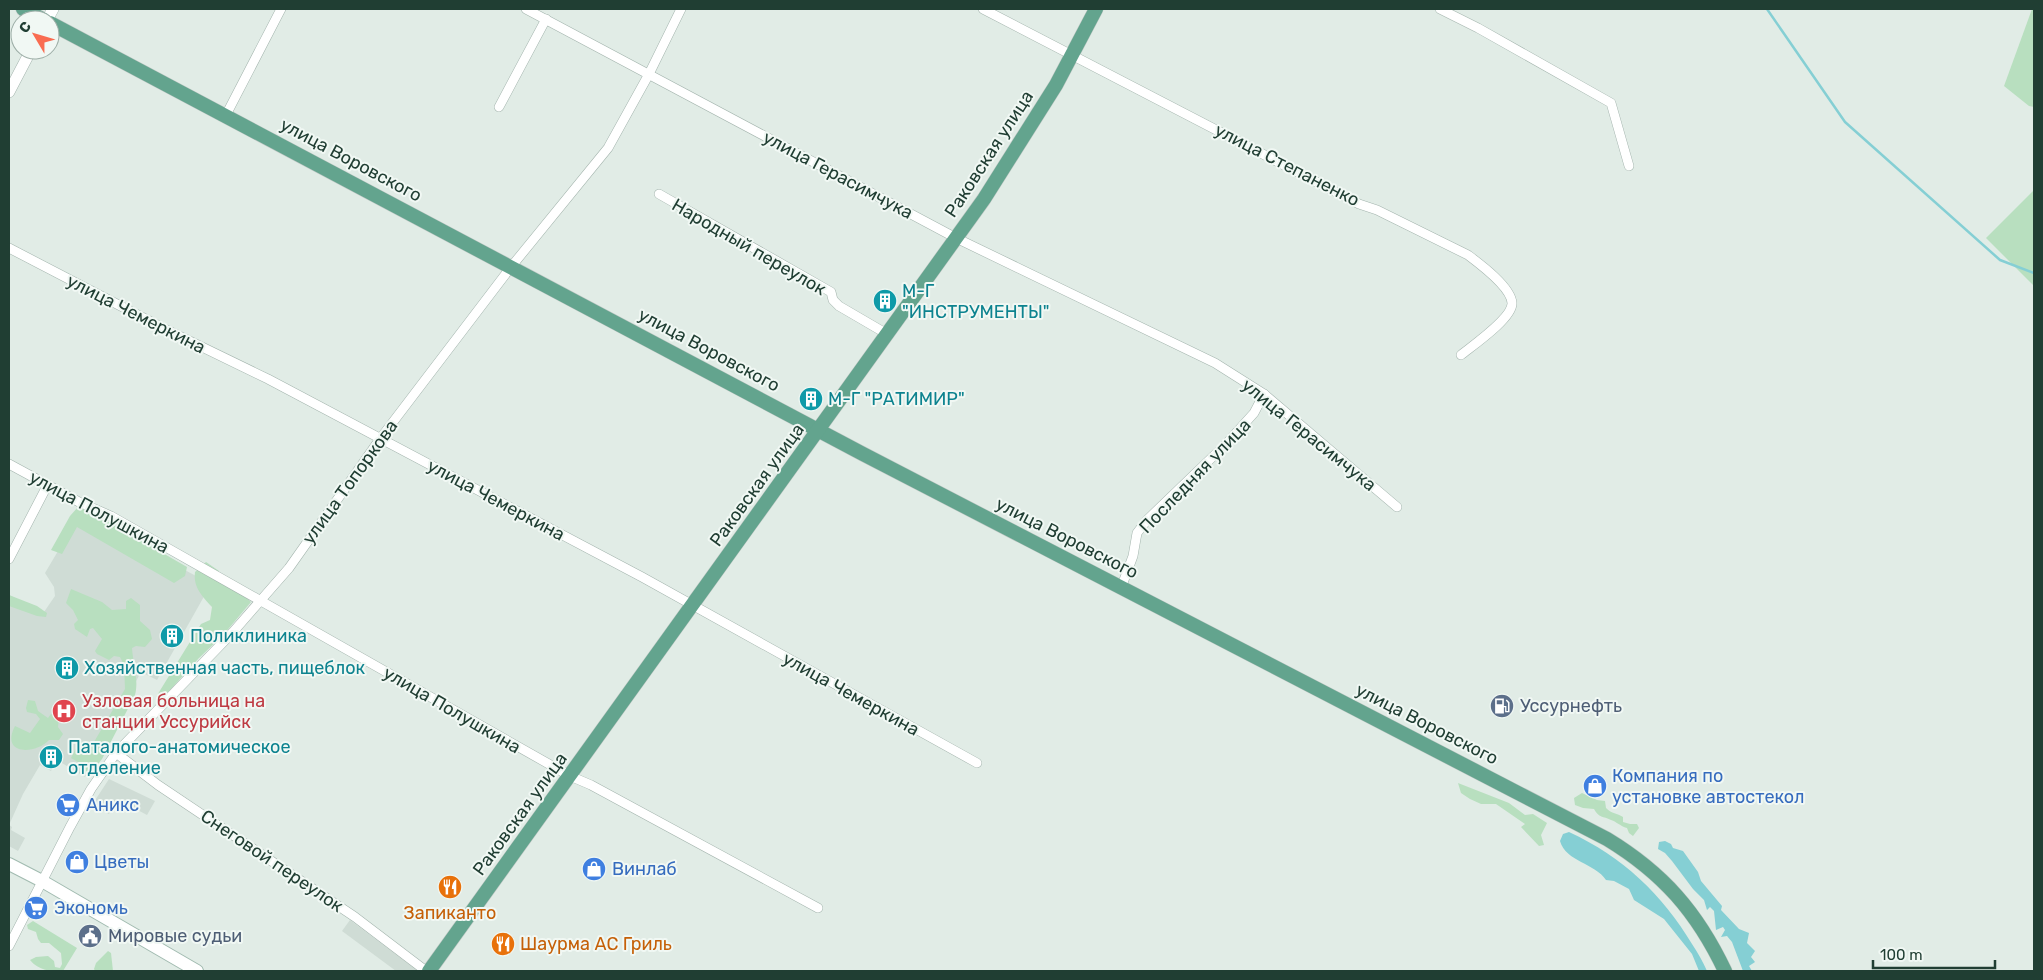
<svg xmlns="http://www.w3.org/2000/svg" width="2043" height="980" font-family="Rubik,sans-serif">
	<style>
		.built { fill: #cfdcd5 }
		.green { fill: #b8dfbf }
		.water { fill: #85cfd4 }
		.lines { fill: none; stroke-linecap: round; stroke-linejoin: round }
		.stream { stroke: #85cfd4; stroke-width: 2.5 }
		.minor-casing { stroke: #a3b4ad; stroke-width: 10 }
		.tertiary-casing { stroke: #a3b4ad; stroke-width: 12 }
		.secondary-casing { stroke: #a1bbb0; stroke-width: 14 }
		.primary-casing { stroke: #c1c9c6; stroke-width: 15 }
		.minor { stroke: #fff; stroke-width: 9 }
		.tertiary { stroke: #fff; stroke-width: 11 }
		.secondary { stroke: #fff; stroke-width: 12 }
		.primary { stroke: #63a48e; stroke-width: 14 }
		.labels { text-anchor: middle; stroke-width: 4; stroke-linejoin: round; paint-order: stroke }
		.street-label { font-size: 18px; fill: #203e33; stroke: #f1f8f4 }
		.culture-label { font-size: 18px; fill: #0d838f; stroke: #f1f8f4; text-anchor: start }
		.health-label { font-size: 18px; fill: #be3a42; stroke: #f1f8f4; text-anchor: start }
		.service-label { font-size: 18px; fill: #4e5e75; stroke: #f1f8f4; text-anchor: start }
		.shop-label { font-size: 18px; fill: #366cbe; stroke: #f1f8f4; text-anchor: start }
		.food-label { font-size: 18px; fill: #c56008; stroke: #f1f8f4 }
	</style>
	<rect width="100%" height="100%" fill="#e1ece6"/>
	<!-- built -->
	<g class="built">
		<polygon points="80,514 211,584 157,680 141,672 103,742 105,743 85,777 57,760 51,771 40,765 23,794 9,825 12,827 11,830 25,838 18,851 9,846 9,595 44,612 55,596 54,587 45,573"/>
		<polygon points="109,779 155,801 147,815 117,799 109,814 92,805"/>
		<polygon points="350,920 418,971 396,971 342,931"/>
	</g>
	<!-- green -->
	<g class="green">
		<polygon points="2032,9 2034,9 2034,107 2029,106 2004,86"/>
		<polygon points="2034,190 2034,286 1986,238"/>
		<polygon points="78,507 102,518 187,567 185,576 174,583 77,527 62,554 51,550 70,516"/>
		<path d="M 206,562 L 219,571 L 214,578 L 241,593 L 251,602 L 224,634 L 199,658 L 160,701 L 156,697 L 201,624 L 210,620 L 212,607 C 202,596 193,587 195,572 Z"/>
		<path d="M 71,589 L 102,602 L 112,610 L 126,609 L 126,601 L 131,598 L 140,605 L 140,621 L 150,630 L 152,639 L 145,647 L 136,646 L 132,648 C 133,664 139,680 135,695 L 102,759 L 90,774 L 83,773 L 85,766 L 71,758 L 79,742 L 91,744 L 94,742 L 125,689 L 124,665 L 120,657 L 114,656 L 109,660 L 97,654 L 95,651 L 102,639 L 93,628 L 90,629 L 87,637 L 75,629 L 74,624 L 78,620 L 73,610 L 66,603 Z"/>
		<polygon points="9,595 37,606 47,613 46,617 37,616 9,606"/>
		<path d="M 28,700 L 35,701 L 38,711 L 48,718 L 51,714 L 59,719 L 58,727 L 63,734 L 59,740 L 49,740 C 35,755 0,755 15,726 L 30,733 L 40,719 L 36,714 L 27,712 L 26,708 Z"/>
		<polygon points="1458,783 1509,803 1525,815 1533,814 1547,823 1541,835 1544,845 1539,846 1521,827 1525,824 1496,804 1481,804 1470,799 1461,793"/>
		<path d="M 1582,793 L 1597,800 L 1605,801 L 1606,808 C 1612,814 1617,813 1623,817 L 1623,822 L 1630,824 L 1637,824 L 1639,828 L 1633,836 L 1629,833 L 1627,828 C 1620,826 1617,822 1611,820 C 1603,816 1599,818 1594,809 L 1583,808 L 1575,805 L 1574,798 Z"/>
		<path d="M 33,921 L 77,948 L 63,971 C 50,971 39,971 30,960 L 36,957 L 48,956 L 54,961 L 55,967 L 60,968 L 62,964 L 61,953 L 49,943 L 41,943 L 38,939 L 36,932 L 28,929 L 27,925 Z"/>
		<polygon points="108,951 111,953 113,971 95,971 94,969 96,963"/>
	</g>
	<!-- water -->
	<g class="water">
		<path d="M 1569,832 C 1623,857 1662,894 1692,944 C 1698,953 1703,962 1707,971 L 1699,971 L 1692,954 L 1664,919 L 1634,900 L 1629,889 L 1614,881 L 1606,880 C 1595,863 1566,862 1560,841 L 1563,834 Z"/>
		<polygon points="1665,841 1671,844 1673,848 1683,851 1698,872 1701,881 1722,906 1721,910 1739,929 1749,933 1747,943 1755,951 1751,957 1755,962 1749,966 1752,971 1743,971 1732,942 1727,936 1721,937 1725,930 1723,927 1716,930 1714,911 1710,907 1707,910 1704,900 1693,889 1672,861 1665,853 1658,849 1659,842"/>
	</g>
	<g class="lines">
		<!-- stream -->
		<polyline class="stream" points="1767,9 1845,122 2000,260 2034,273"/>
		<!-- minor casing -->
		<g class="minor-casing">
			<g id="minor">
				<polyline points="526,9 956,238 1215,363 1264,394 1397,507"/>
				<path d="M 983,9 L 1359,204 L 1377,210 L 1468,255 C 1480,264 1511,287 1512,303 C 1513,318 1472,346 1461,355"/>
				<polyline points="1440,9 1478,28 1611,103 1629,166"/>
				<polyline points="499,107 546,19"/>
				<polyline points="226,115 281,9"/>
				<polyline points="659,194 831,292 833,300 839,306 887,334"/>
				<polyline points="9,248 163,328 268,379 642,577 977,763"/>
				<polyline points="9,464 79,502 111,516 570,776 591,785 818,908"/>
				<polyline points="9,559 47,486"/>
				<polyline points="1121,588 1133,556 1137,533 1147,520 1226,444 1254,413 1264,394"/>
				<polyline points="116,753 158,785 355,917 426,971"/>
				<polyline points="9,946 70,827 91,789 116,753 233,632 289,568 380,439 511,267 608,148 649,74 681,9"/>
			</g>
		</g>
		<!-- tertiary casing -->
		<g class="tertiary-casing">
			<g id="tertiary">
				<polyline points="47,20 53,9"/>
				<polyline points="9,92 31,50"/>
			</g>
		</g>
		<!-- secondary casing -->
		<g class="secondary-casing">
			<polyline id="secondary" points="9,864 42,881 197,971"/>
		</g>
		<!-- primary casing -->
		<g class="primary-casing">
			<g id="primary">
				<polyline points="23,9 44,20"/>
				<path d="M 50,23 L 863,454 L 1607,839 C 1663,873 1697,912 1725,971"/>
				<polyline points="429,971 984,199 1056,85 1096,9"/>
			</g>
		</g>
		<!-- minor -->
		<use href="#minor" class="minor"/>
		<!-- tertiary -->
		<use href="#tertiary" class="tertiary"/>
		<!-- secondary -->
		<use href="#secondary" class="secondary"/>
		<!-- primary -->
		<use href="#primary" class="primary"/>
	</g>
	<!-- icons -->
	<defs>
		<g id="building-disc" transform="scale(1.25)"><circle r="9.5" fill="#0f9aa8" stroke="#f1f8f4"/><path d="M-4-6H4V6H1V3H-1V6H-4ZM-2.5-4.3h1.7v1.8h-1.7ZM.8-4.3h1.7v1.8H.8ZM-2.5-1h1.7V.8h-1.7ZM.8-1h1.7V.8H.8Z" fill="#fff"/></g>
		<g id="fuel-disc" transform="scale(1.25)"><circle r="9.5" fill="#5c6f8a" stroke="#f1f8f4"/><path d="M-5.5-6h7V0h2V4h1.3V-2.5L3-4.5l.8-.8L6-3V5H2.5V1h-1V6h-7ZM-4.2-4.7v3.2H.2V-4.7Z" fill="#fff"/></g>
		<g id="hospital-disc" transform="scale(1.25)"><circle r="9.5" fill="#e0444e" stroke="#f1f8f4"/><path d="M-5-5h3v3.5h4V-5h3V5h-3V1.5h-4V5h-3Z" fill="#fff"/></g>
		<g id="shop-disc" transform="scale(1.25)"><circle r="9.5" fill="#3f7fe0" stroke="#f1f8f4"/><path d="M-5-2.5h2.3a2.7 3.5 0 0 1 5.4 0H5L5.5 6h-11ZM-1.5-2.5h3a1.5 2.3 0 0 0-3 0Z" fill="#fff"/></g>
		<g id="supermarket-disc" transform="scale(1.25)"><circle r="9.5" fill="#3f7fe0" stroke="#f1f8f4"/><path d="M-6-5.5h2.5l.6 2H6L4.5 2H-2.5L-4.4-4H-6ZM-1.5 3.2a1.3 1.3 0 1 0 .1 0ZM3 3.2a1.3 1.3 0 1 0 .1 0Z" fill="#fff"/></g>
		<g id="restaurant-disc" transform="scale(1.25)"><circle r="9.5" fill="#e8710a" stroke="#f1f8f4"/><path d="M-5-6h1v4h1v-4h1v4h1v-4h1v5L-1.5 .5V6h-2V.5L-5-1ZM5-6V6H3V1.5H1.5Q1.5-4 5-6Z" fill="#fff"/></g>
		<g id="civic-disc" transform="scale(1.25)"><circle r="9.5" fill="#5c6f8a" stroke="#f1f8f4"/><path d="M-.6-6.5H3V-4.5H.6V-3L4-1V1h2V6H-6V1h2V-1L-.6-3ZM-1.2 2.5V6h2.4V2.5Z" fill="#fff"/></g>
	</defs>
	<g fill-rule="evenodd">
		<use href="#building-disc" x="885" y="301"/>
		<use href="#building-disc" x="811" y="399"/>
		<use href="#building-disc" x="172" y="636"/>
		<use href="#building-disc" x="67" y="668"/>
		<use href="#fuel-disc" x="1502" y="706"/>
		<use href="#hospital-disc" x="64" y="711"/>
		<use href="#building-disc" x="51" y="757"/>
		<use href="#shop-disc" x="1595" y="786"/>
		<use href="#supermarket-disc" x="68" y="805"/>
		<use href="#shop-disc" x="77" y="862"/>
		<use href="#shop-disc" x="594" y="869"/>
		<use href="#restaurant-disc" x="450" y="887"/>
		<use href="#supermarket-disc" x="36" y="908"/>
		<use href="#civic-disc" x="90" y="936"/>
		<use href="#restaurant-disc" x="503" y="944"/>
	</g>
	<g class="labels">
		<!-- street labels -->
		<g class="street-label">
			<text transform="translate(989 154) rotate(-57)" y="6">Раковская улица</text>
			<text transform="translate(351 160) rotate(28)" y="6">улица Воровского</text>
			<text transform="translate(1287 165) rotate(27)" y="6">улица Степаненко</text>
			<text transform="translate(838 175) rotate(28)" y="6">улица Герасимчука</text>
			<text transform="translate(749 247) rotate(30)" y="6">Народный переулок</text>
			<text transform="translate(136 314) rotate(27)" y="6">улица Чемеркина</text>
			<text transform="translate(709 350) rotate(28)" y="6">улица Воровского</text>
			<text transform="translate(1309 435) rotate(39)" y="6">улица Герасимчука</text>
			<text transform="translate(1195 476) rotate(-46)" y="6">Последняя улица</text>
			<text transform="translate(350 482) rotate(-54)" y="6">улица Топоркова</text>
			<text transform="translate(757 485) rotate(-54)" y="6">Раковская улица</text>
			<text transform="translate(496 500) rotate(28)" y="6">улица Чемеркина</text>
			<text transform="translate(99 512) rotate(28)" y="6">улица Полушкина</text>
			<text transform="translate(1067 538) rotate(27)" y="6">улица Воровского</text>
			<text transform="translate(851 694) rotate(29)" y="6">улица Чемеркина</text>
			<text transform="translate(452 710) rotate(30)" y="6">улица Полушкина</text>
			<text transform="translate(1427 724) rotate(27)" y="6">улица Воровского</text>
			<text transform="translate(520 814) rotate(-54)" y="6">Раковская улица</text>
			<text transform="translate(272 861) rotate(34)" y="6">Снеговой переулок</text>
		</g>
		<!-- culture labels -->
		<g class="culture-label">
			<text x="902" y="297">М-Г<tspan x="902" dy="21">"ИНСТРУМЕНТЫ"</tspan></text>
			<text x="828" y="405">М-Г "РАТИМИР"</text>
			<text x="190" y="642">Поликлиника</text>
			<text x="84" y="674">Хозяйственная часть, пищеблок</text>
			<text x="68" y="753">Паталого-анатомическое<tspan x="68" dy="21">отделение</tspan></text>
		</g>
		<!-- health labels -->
		<g class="health-label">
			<text x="82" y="707">Узловая больница на<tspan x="82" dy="21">станции Уссурийск</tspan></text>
		</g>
		<!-- service labels -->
		<g class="service-label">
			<text x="1520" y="712">Уссурнефть</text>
			<text x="108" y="942">Мировые судьи</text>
		</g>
		<!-- shop labels -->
		<g class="shop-label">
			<text x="1612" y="782">Компания по<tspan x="1612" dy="21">установке автостекол</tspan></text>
			<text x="86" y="811">Аникс</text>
			<text x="94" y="868">Цветы</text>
			<text x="612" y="875">Винлаб</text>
			<text x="54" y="914">Экономь</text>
		</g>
		<!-- food labels -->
		<g class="food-label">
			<text x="450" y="919">Запиканто</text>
			<text x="520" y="950" text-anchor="start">Шаурма АС Гриль</text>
		</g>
	</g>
	<!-- border -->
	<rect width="2043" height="980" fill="none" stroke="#203e33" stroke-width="20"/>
	<!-- north arrow -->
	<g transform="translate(35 35) rotate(308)"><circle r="24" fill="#f1f8f4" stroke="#9daea7"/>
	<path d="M0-4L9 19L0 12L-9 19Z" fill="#f96c51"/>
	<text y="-8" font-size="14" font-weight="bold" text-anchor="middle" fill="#203e33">С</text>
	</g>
	<!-- scale -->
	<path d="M1873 960v8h122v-8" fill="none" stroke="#203e33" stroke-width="2.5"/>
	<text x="1880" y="960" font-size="15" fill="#203e33" stroke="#f1f8f4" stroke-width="4" paint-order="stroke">100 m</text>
</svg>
